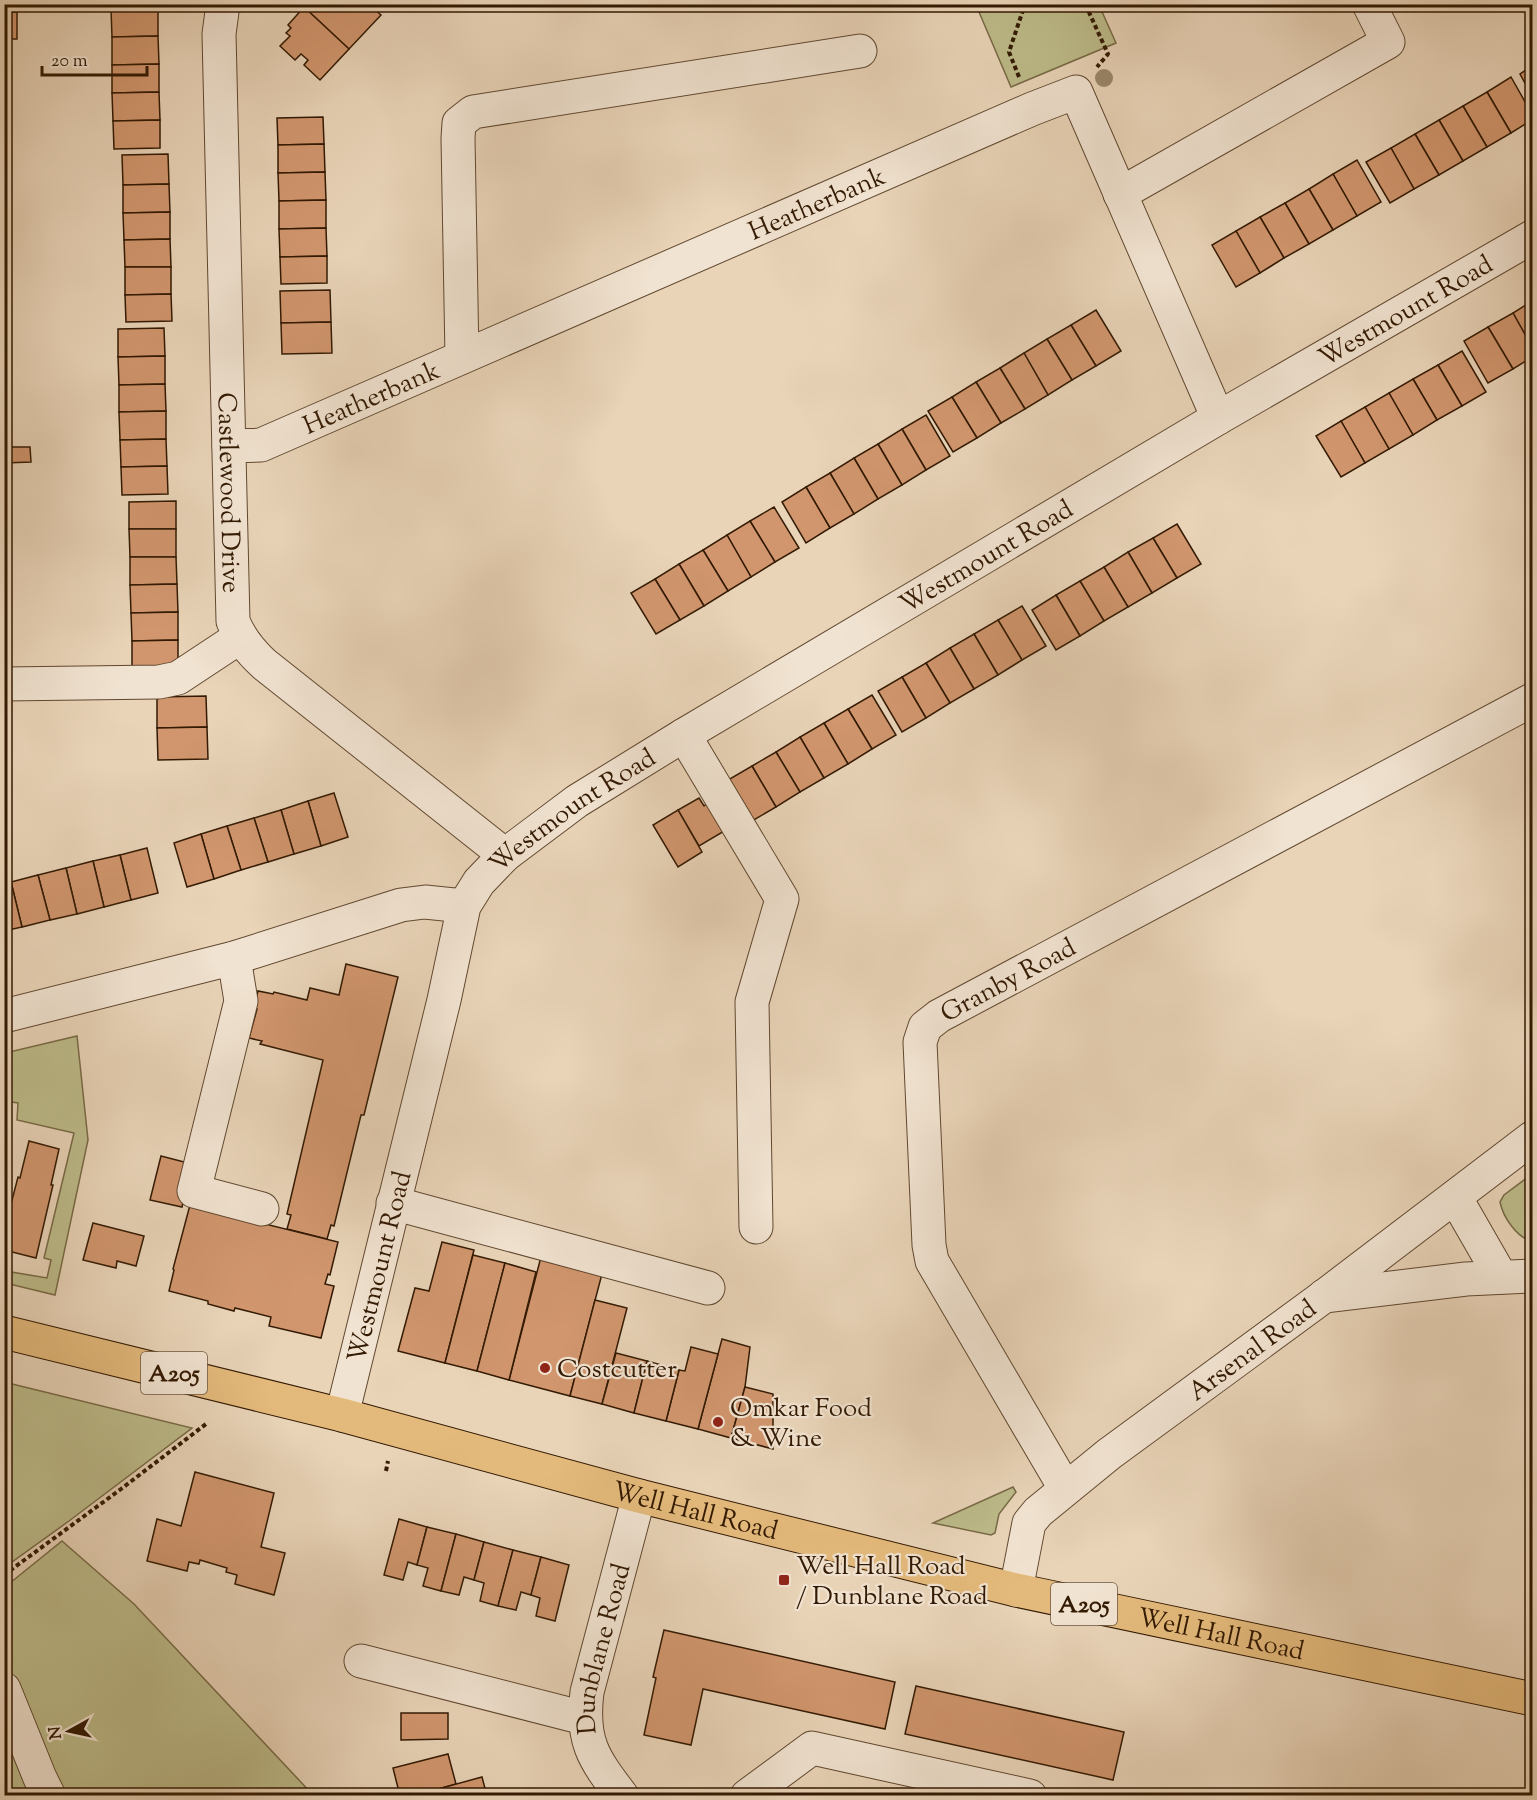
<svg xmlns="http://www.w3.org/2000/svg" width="1537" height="1800" font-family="'Sorts Mill Goudy',serif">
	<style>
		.green { fill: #bdbb8a; stroke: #786a46; stroke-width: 1.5 }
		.building { fill: #d1966e; stroke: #331a03; stroke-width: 1.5 }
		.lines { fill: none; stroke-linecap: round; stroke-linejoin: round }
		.minor-casing { stroke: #604830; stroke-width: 35 }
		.highway-casing { stroke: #331a03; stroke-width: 35 }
		.path { stroke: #331a03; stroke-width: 4; stroke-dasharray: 4.5 3; stroke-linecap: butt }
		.minor { stroke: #f1e3d1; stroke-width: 33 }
		.highway { stroke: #e4ba7c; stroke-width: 33 }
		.tree { fill: #9b886b }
		.poi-dot { fill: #8f2418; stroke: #f1e3d1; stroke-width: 2 }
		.labels { text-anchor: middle; stroke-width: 4.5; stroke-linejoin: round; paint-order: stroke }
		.shield { fill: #f1e3d1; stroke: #6c5641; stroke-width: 1.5 }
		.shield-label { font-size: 24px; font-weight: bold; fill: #331a03 }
		.street-label { font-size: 26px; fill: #331a03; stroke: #f1e3d1 }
		.poi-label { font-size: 26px; fill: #331a03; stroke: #f1e3d1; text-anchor: start }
	</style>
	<rect width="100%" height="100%" fill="#e9d4b8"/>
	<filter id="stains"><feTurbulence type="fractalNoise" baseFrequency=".00333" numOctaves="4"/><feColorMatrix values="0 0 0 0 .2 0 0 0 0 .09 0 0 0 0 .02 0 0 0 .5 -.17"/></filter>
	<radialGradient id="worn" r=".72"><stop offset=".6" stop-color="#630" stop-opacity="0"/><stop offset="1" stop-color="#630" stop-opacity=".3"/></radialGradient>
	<!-- green -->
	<g class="green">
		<polygon points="976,5 1099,5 1116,43 1011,87"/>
		<polygon points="77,1036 88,1140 55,1295 5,1283 5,1271 47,1278 51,1260 44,1258 74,1133 17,1120 18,1103 5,1101 5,1053"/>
		<path d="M 1532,1174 L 1532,1241 C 1517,1238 1503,1217 1500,1202 L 1504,1195 Z"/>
		<polygon points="4,1382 192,1428 69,1521 5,1567"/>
		<polygon points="1013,1487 1016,1492 999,1514 995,1533 991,1535 933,1523"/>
		<polygon points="62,1541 134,1604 313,1795 5,1796 5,1587"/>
	</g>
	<!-- building -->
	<g class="building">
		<polygon points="111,4 158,4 158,8 111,9"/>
		<polygon points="306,4 369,4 381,15 349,49 304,7"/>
		<polygon points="304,7 349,49 320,80 304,65 308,60 301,54 295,60 280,46 290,36 286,33 291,28 288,25"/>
		<polygon points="158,8 158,36 112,37 111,9"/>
		<polygon points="17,12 17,39 4,39 4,13"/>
		<polygon points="158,36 159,64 112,65 112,37"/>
		<polygon points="159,64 159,92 112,93 112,65"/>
		<polygon points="1532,66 1532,96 1520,74"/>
		<polygon points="1511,77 1532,114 1532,120 1511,133 1487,92"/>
		<polygon points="159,92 160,120 113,121 112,93"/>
		<polygon points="1487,92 1511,133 1487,147 1463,106"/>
		<polygon points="1463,106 1487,147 1463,161 1439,120"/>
		<polygon points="323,117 324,144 278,145 277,118"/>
		<polygon points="160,120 160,148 114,149 113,121"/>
		<polygon points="1439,120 1463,161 1439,175 1415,134"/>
		<polygon points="1415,134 1439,175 1414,189 1391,148"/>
		<polygon points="324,144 325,172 278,173 278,145"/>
		<polygon points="1391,148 1414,189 1390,203 1366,162"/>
		<polygon points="168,154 169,184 123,185 122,155"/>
		<polygon points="1357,160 1381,202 1357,216 1333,174"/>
		<polygon points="325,172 326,200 279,201 278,173"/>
		<polygon points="1333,174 1357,216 1333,230 1309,189"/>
		<polygon points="169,184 170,212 123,213 123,185"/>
		<polygon points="1309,189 1333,230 1309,244 1285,203"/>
		<polygon points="326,200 326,228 279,229 279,201"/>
		<polygon points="1285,203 1309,244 1284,258 1260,217"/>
		<polygon points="170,212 170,239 124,240 123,213"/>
		<polygon points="1260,217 1284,258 1260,273 1236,231"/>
		<polygon points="326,228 327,256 280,257 279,229"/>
		<polygon points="1236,231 1260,273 1236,287 1212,245"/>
		<polygon points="170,239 171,267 125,267 124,240"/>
		<polygon points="327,256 327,283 281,284 280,257"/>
		<polygon points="125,267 171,267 171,294 125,295"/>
		<polygon points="330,290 331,322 281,323 280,291"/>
		<polygon points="171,294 172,321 126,322 125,295"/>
		<polygon points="1532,301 1532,347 1513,313"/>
		<polygon points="1096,310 1121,351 1096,366 1071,325"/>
		<polygon points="1513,313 1532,347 1532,357 1513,369 1488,327"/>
		<polygon points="331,322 332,353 282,354 281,323"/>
		<polygon points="1071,325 1096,366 1072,380 1047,339"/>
		<polygon points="1488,327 1513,369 1488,383 1464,341"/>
		<polygon points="164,328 165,356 118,357 118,329"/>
		<polygon points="1047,339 1072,380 1048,395 1024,353"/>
		<polygon points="1462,351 1486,392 1462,406 1438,365"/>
		<polygon points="1024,353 1048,395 1025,409 1000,368"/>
		<polygon points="165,356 165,384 119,385 118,357"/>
		<polygon points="1438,365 1462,406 1437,420 1413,379"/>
		<polygon points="1000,368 1025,409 1001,423 976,382"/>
		<polygon points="1413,379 1437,420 1413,435 1389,393"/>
		<polygon points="976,382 1001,423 977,438 952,397"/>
		<polygon points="165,384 166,411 119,412 119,385"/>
		<polygon points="1389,393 1413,435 1389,449 1365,407"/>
		<polygon points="952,397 977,438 953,452 928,411"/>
		<polygon points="1365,407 1389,449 1365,463 1341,421"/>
		<polygon points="166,411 166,439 120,440 119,412"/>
		<polygon points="926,415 950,456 926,470 902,429"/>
		<polygon points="1341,421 1365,463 1341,477 1316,436"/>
		<polygon points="902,429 926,470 902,485 878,444"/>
		<polygon points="166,439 167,466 121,467 120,440"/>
		<polygon points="878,444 902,485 878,499 854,458"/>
		<polygon points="4,447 30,447 31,462 4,463"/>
		<polygon points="854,458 878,499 854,514 830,473"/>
		<polygon points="167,466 168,494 122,495 121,467"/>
		<polygon points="830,473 854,514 830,528 806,487"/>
		<polygon points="806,487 830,528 806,543 782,502"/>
		<polygon points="176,501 176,529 129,529 129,502"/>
		<polygon points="774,507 799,548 775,562 750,521"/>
		<polygon points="750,521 775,562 751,577 727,535"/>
		<polygon points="1177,524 1201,564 1177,578 1153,538"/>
		<polygon points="129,529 176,529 176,557 130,557"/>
		<polygon points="727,535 751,577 728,591 703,550"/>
		<polygon points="1153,538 1177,578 1152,593 1128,552"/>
		<polygon points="703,550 728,591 704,606 679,564"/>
		<polygon points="1128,552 1152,593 1128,607 1104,567"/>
		<polygon points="130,557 176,557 177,584 130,585"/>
		<polygon points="679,564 704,606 680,620 655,579"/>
		<polygon points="1104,567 1128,607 1104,621 1080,581"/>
		<polygon points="655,579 680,620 656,634 631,593"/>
		<polygon points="1080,581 1104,621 1080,636 1056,595"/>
		<polygon points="177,584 178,612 131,613 130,585"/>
		<polygon points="1056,595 1080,636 1056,650 1032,610"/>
		<polygon points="1022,606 1046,646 1022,660 998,620"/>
		<polygon points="178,612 178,640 132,641 131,613"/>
		<polygon points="998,620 1022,660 998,675 974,634"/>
		<polygon points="974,634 998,675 974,689 950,648"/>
		<polygon points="178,640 178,668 132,669 132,641"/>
		<polygon points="950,648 974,689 950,703 926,663"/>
		<polygon points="926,663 950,703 926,718 902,677"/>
		<polygon points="902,677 926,718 902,732 878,691"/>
		<polygon points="872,695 896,735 872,749 848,709"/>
		<polygon points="206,696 207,727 157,728 157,697"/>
		<polygon points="848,709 872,749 848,764 824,723"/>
		<polygon points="824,723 848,764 824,778 800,737"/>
		<polygon points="207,727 208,759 158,760 157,728"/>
		<polygon points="800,737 824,778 800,792 776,752"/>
		<polygon points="776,752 800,792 776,807 752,766"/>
		<polygon points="752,766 776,807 752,821 728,780"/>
		<polygon points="334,793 348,837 321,846 308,801"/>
		<polygon points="699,798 704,806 709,802 726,830 699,846 678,810"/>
		<polygon points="308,801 321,846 294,854 281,810"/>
		<polygon points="281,810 294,854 268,862 254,818"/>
		<polygon points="678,810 702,852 678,867 653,825"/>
		<polygon points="254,818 268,862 241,870 227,826"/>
		<polygon points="227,826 241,870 214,879 201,834"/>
		<polygon points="201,834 214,879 187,887 174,843"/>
		<polygon points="147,848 158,893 131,900 120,855"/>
		<polygon points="120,855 131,900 104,907 93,861"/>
		<polygon points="93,861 104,907 77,914 66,868"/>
		<polygon points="66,868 77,914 50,920 38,875"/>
		<polygon points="38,875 50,920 22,927 11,882"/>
		<polygon points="11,882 22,927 4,931 4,883"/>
		<polygon points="346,964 398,977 364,1115 361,1115 334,1226 331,1225 327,1239 287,1229 291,1215 287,1214 323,1060 260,1044 262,1041 249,1038 257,1009 254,1008 258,991 273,994 274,992 307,1000 310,988 339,995"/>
		<polygon points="29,1141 59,1149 51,1185 53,1185 36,1258 4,1250 4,1231 18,1177 20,1178"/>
		<polygon points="161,1156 192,1164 182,1207 150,1200"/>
		<polygon points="190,1205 269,1222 269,1225 338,1242 330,1275 328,1274 325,1284 334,1286 321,1338 269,1326 271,1317 235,1308 234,1311 208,1304 208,1301 169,1291 174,1270 173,1269"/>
		<polygon points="93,1223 144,1236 136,1266 117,1261 116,1268 83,1260"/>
		<polygon points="442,1242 474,1250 445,1363 398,1351 415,1288 429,1291"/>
		<polygon points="542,1253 603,1270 570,1396 509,1380"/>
		<polygon points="473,1255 505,1263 477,1371 445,1363"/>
		<polygon points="505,1263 536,1272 509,1380 477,1371"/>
		<polygon points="595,1300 627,1308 602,1404 570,1396"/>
		<polygon points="722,1339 750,1347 745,1387 731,1438 698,1429"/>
		<polygon points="691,1347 718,1354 698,1429 666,1421 679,1370 685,1371"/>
		<polygon points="616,1353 647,1361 634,1413 602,1404"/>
		<polygon points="647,1361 679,1370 666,1421 634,1413"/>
		<polygon points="745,1387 773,1394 773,1449 731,1438"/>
		<polygon points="195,1472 274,1493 261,1547 285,1553 274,1595 235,1584 237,1575 226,1572 227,1568 200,1560 199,1564 189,1562 187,1571 147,1561 157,1519 181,1526"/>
		<polygon points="399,1519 427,1527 417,1565 408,1562 403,1580 384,1575"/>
		<polygon points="427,1527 456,1534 441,1591 423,1586 428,1568 417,1565"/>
		<polygon points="456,1534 484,1542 474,1580 464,1577 459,1595 441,1591"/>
		<polygon points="484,1542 513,1550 498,1606 480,1601 484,1583 474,1580"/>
		<polygon points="513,1550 541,1557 531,1595 521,1592 516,1610 498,1606"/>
		<polygon points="541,1557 569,1565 555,1621 536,1616 540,1598 531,1595"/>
		<polygon points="664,1630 895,1682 885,1729 703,1689 691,1745 644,1735 656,1678 653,1677"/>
		<polygon points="916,1686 1124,1732 1113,1780 905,1734"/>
		<polygon points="401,1713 448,1713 448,1739 401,1740"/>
		<polygon points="448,1754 456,1784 414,1796 400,1796 393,1768"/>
		<polygon points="482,1777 487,1796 416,1796 416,1795"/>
	</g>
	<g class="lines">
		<!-- minor casing -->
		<g class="minor-casing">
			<g id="minor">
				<path id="s1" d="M 223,4 L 219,34 L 233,621 C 240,639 250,651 264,664 L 505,855"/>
				<polyline points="1120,194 1388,42 1369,4"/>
				<polyline points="462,357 458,138 459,123 473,112 860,51"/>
				<path id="s2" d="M 229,446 L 261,445 L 1032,109 L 1076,92 L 1218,418"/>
				<polyline points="4,684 159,682 178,678 240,637"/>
				<polyline points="684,735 782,899 752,1002 756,1227"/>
				<polyline points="234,958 241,1001 194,1191 262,1209"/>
				<polyline points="4,1016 234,958 401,905 425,902 464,906"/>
				<polyline points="1455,1197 1501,1277"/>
				<polyline points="393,1203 708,1288"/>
				<polyline points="1324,1296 1466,1279 1532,1276"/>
				<path id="s3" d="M 342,1415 L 444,1000 L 464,906 L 479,882 L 505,855 L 577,801 L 684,735 L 1218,418 L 1532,237"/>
				<path id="s4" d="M 1065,1488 L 932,1261 L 929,1245 L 920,1042 L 925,1027 L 939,1016 L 1532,700"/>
				<path id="s5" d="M 1016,1590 L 1029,1523 L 1038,1512 L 1109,1454 L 1323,1297 L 1532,1138"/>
				<polyline points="361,1661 584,1718"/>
				<polyline points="4,1689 40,1778 49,1796"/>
				<path id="s6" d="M 622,1796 C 593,1758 581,1741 587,1692 L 639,1496"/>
				<polyline points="747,1796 812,1748 1030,1796"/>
			</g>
		</g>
		<!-- highway casing -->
		<g class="highway-casing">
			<g id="highway">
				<path id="s7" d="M 4,1332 L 342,1415 L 639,1496 L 1016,1590 L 1532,1699"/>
			</g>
		</g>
		<!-- path -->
		<g class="path">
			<polyline points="1068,4 1088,10 1108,54 1097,67"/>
			<polyline points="1019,77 1009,52 1025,4"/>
			<polyline points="386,1471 388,1461"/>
			<polyline points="4,1575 121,1489 206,1424"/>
		</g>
		<!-- minor -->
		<use href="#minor" class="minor"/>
		<!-- highway -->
		<use href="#highway" class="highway"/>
	</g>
	<!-- trees -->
	<circle class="tree" cx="1104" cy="78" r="9"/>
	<!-- markers -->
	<g class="poi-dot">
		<circle cx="545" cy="1368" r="6"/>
		<circle cx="718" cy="1422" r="6"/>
		<rect x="778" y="1574" width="12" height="12" rx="3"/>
	</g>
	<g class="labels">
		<!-- shield labels -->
		<g class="shield">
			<rect x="141" y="1352" width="66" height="42" rx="4.5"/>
			<rect x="1051" y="1583" width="66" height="42" rx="4.5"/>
		</g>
		<g class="shield-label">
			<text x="174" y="1381">A205</text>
			<text x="1084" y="1612">A205</text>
		</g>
		<!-- street labels -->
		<g class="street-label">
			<text dy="9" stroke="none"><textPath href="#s2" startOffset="638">Heatherbank</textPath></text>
			<text dy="9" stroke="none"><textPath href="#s3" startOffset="1642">Westmount Road</textPath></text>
			<text dy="9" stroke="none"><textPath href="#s2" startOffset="152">Heatherbank</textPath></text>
			<text dy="9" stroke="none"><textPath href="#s1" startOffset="489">Castlewood Drive</textPath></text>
			<text dy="9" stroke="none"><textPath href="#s3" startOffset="1156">Westmount Road</textPath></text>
			<text dy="9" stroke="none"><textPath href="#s3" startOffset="670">Westmount Road</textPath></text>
			<text dy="9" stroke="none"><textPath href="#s4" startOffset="594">Granby Road</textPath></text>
			<text dy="9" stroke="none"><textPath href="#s3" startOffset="153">Westmount Road</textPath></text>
			<text dy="9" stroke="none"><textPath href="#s5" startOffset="351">Arsenal Road</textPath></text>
			<text dy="9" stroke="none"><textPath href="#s7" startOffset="714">Well Hall Road</textPath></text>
			<text dy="9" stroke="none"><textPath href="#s7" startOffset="1254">Well Hall Road</textPath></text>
			<text dy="9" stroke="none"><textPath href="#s6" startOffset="159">Dunblane Road</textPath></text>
		</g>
		<!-- poi labels -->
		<g class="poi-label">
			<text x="557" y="1377">Costcutter</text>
			<text x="730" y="1416">Omkar Food<tspan x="730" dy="30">&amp; Wine</tspan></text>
			<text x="796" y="1574">Well Hall Road<tspan x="796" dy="30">/ Dunblane Road</tspan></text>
		</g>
	</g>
	<!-- margin -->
	<rect width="1537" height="1800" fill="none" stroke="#e9d4b8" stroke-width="24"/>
	<rect x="6" y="6" width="1525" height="1788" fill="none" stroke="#331a03" stroke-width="3"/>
	<rect x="12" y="12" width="1513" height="1776" fill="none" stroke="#331a03" stroke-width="1.5"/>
	<!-- north arrow -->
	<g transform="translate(69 1731) rotate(262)" stroke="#f1e3d1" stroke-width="4.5" paint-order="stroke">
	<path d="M0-4.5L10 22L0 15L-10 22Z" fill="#331a03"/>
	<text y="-9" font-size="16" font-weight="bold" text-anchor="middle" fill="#331a03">N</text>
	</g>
	<!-- scale -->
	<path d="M42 66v9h105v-9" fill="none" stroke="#331a03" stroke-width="3"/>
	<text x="51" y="66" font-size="18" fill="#331a03" stroke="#f1e3d1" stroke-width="4.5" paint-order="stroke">20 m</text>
	<rect width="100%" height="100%" filter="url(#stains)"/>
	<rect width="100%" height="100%" fill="url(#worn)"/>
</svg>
